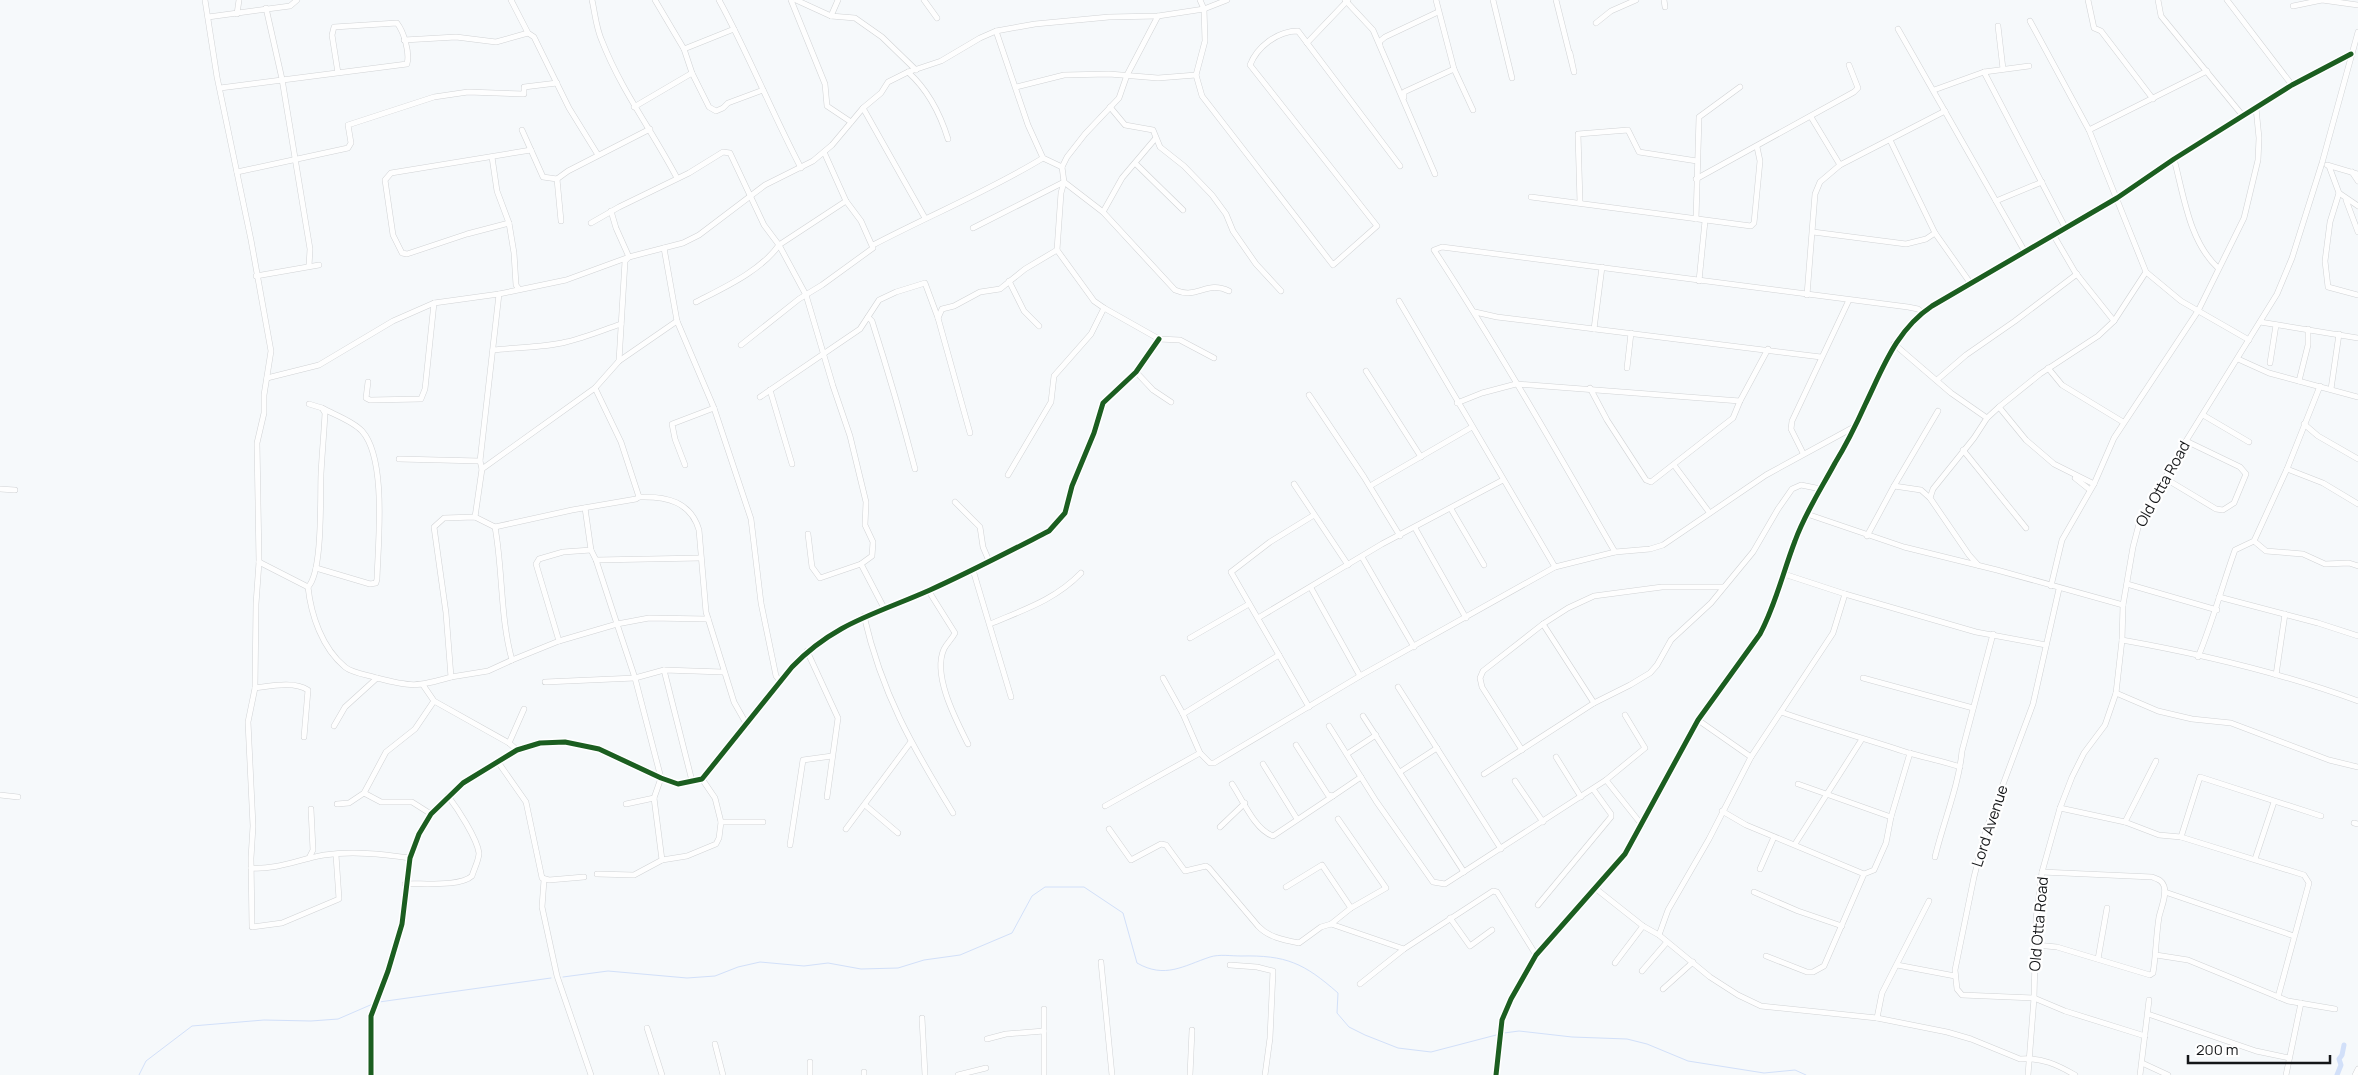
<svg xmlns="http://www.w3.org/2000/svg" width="2358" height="1075" font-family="Manrope,sans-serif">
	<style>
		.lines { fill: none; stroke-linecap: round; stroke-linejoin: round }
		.stream { stroke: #d2e0f9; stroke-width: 1 }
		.canal { stroke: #d2e0f9; stroke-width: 5 }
		.minor-casing { stroke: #d1d3d5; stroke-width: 6 }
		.minor { stroke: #fefefe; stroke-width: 5 }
		.cycleway-casing { stroke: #fff; stroke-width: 8 }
		.cycleway { stroke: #1b5e20; stroke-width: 5 }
		.labels { text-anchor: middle; stroke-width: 4.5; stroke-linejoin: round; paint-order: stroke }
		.street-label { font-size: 15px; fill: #141618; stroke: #fff }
	</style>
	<rect width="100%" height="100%" fill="#f6f9fb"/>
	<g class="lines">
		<!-- stream -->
		<g class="stream">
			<path d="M 563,977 L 608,971 L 687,978 L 715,976 L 738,967 L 760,962 L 804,966 L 828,963 L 861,969 L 898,968 L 924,960 L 960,955 L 1012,933 L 1032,896 L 1045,887 L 1084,887 L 1123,913 L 1137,963 C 1165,979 1183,966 1210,957 C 1219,954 1231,956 1241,956 C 1286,955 1304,963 1338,993 L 1337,1013 L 1349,1027 L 1365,1035 L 1398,1048 L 1431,1052 L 1500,1034"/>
			<polyline points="379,1002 551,978"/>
			<polyline points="1504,1033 1519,1031 1572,1037 1627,1039 1647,1044 1688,1061 1764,1073 1795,1070 1806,1075"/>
			<polyline points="139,1075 146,1061 192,1026 264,1020 311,1021 338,1019 375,1003"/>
		</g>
		<!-- canal -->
		<polyline class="canal" points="2337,1075 2341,1065 2339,1059 2342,1055 2344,1045"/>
		<!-- minor casing -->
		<g class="minor-casing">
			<g id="minor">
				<path d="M 205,0 L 217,77 L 251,240 L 271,351 L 264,395 L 264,413 L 257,443 L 259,562 L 256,604 L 255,688 C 271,686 294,681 308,690 L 304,737"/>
				<polyline points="511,0 528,33 534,37 569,108 598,155"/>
				<path d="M 592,0 C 595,13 596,28 602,41 C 621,90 653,132 677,178"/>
				<path d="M 719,0 C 749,55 772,113 801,168"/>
				<polyline points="791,0 825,84 827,106 851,122"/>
				<polyline points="796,0 831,16"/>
				<polyline points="838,0 831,16 855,18 882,37 916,70"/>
				<polyline points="924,0 937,18"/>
				<path d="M 1200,0 L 1204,9 L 1205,41 L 1196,75 L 1202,96 L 1333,265 L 1377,226 L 1250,65 C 1257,47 1277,31 1298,31 L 1400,166"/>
				<polyline points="1345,0 1373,30 1435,174"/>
				<polyline points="1436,0 1454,69 1473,110"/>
				<polyline points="1493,0 1512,78"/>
				<polyline points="1556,0 1574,72 1570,53"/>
				<polyline points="1664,0 1665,7"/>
				<polyline points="2088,0 2094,28 2101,31 2153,99"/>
				<polyline points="2158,0 2161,16 2243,116"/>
				<polyline points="2227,0 2292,85"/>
				<polyline points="2293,6 2322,0 2358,5"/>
				<polyline points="266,8 282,79 310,249 309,266"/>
				<polyline points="237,14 239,0"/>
				<polyline points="1158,16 1127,75 1119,98 1085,134 1067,157 1062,167 1064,182 1061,193 1057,250 1094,301 1104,308 1159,339 1180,340 1214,358"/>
				<polyline points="208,17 290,6 297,0"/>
				<polyline points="1596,23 1611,11 1636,0"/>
				<polyline points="1998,26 2003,69"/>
				<polyline points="1898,29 2025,252"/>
				<polyline points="996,31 1028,125 1043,158 1062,167"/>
				<polyline points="404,40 456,37 496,42 528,33"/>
				<polyline points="1307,43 1348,0"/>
				<polyline points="1380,45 1379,42 1385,37 1438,12"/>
				<polyline points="684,49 734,29"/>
				<path d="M 908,72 C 928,90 940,113 948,139"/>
				<polyline points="1984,72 2066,229"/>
				<polyline points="692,73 709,107 716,111 723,108 728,103 763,90"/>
				<polyline points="1016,87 1064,75 1109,74 1158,78 1196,75"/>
				<path d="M 220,88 C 282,80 344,72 407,64 C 410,53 404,32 397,23 L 334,27 L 332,35 L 338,73"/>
				<polyline points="1934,90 1984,72 2029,66"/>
				<polyline points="1404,97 1404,92 1454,69"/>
				<polyline points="634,107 692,73 684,49 655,0"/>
				<polyline points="1110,107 1125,125 1153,130 1160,147 1184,166 1212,195 1226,214 1233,231 1256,264 1281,291"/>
				<polyline points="863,108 925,218"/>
				<polyline points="1811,117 1840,165"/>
				<polyline points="522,130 543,177 557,179 568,171 650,129"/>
				<polyline points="2089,130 2207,71"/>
				<polyline points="1890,140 1935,233 1971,284"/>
				<polyline points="492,157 497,191 509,223 514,253 516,285 519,289"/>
				<path d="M 2174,159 C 2184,196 2189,241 2218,268"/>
				<polyline points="1135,163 1183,210"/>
				<polyline points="2327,165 2358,174"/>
				<polyline points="2329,166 2339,193 2358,206"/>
				<polyline points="237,172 348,148 351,143 348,125 434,97 468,92 524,94 524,87 557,83"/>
				<polyline points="2352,172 2358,181"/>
				<polyline points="557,179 561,221"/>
				<polyline points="1696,179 1854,92 1858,88 1849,65"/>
				<polyline points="2339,193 2330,222 2325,261 2328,287 2358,295"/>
				<polyline points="1531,197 1751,226 1754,223 1760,161 1757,147"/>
				<polyline points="2346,200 2358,232"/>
				<polyline points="1996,201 2042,182"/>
				<polyline points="1580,203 1578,134 1628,130 1639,152 1697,161"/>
				<polyline points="611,211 616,228 629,257 625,261 619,361"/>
				<polyline points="1103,212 1122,178 1155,139"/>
				<polyline points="1696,219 1699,117 1740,87"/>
				<polyline points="509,223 467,234 407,254 402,253 393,235 385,180 391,173 531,150"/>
				<polyline points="591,223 619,207 689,173 723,152 730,153 764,225 779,245 806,295 833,386 850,436 866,502 865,525 873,542 872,556 861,564"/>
				<path d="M 973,228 L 1064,182 L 1103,212 L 1175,290 C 1198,300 1206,280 1229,291"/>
				<polyline points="1813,232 1906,244 1926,239 1935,233"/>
				<polyline points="2054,236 2075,272 2114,321"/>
				<path d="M 873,245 C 930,215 989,191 1043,158"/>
				<polyline points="664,248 677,321 714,408 751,519 761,603 776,676 780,681"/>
				<polyline points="2146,272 2181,301 2249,340"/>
				<polyline points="256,276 319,265"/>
				<polyline points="1009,281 1024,311 1039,326"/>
				<polyline points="1699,281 1705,221"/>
				<polyline points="1807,295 1815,194 1820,182 1840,165 1945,111"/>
				<polyline points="1399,301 1555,567"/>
				<path d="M 696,302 C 723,288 761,271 779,245 L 846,201"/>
				<polyline points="1475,312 1497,317 1821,357"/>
				<path d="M 868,317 L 872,321 C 888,371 902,419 915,469"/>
				<polyline points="938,318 942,309 954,306 980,292 1000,289 1025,269 1057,250"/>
				<polyline points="2260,322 2358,338"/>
				<polyline points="1594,329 1602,267"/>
				<polyline points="1894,344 1951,393 1987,418"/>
				<polyline points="741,345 799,299 822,285 873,248 861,221 846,201 824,152"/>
				<path d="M 493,350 C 517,347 542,348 566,342 C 584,338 603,330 621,324"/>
				<polyline points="2238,359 2269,373 2358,397"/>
				<polyline points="2270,363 2276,325"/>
				<polyline points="1627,368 1631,333"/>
				<polyline points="2048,368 2062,385 2123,422"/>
				<polyline points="1366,371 1421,457"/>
				<polyline points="1136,372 1153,390 1171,402"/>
				<polyline points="267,378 319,365 393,321 434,303 499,294 566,280 629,257 683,243 699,235 765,185 813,161 832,145 863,108 881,93 888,82 908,72 941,61 980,38 996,31 1035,24 1109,17 1158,16 1204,9 1227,0"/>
				<polyline points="1937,380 1966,355 2015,321 2077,274"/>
				<polyline points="2299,381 2308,345 2308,329"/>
				<polyline points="368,382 366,398 370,400 421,399 425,389 434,303"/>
				<polyline points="1590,388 1607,420 1646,480 1651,482 1733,418 1740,401 1768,349"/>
				<polyline points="2331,389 2339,334"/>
				<polyline points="770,390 792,464"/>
				<polyline points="1309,395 1364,477 1400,536"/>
				<polyline points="760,397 860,329 879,300 896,292 925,283 938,318 970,433"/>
				<polyline points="1457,403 1482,393 1516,384 1740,401"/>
				<path d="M 309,404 L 322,408 L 325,413 C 324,433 322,454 321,474 C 320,497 323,572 308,587 C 311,615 322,648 345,667 C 352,673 368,675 377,678"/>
				<polyline points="1999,407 2026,440 2054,464 2094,484"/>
				<polyline points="2203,415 2249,442"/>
				<polyline points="2304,424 2318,436 2358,459"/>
				<polyline points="1963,450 2026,528"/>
				<polyline points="1803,453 1791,429 1792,421 1849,300"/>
				<polyline points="399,459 480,461"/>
				<polyline points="685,465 675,439 672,424 714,408"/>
				<polyline points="1674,465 1709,512"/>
				<polyline points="482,469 595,388 619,361 677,321"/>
				<polyline points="2287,469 2323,483 2358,504"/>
				<polyline points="1008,475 1051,402 1054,376 1091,334 1104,308"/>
				<polyline points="2075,478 2090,490"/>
				<polyline points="2166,479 2216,509 2223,510 2234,503 2246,474 2240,467 2186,441"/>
				<polyline points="1294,484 1348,565"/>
				<polyline points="1370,486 1472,427"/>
				<polyline points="1894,486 1921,490 1930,498"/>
				<polyline points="0,489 15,490"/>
				<path d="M 639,497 C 667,496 691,502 699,530 L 706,612 L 734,702 L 747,725"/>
				<polyline points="955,502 980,527 983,547 989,561"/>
				<polyline points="1451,509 1484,565"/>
				<polyline points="1807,514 1904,547 1997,570 2123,605"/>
				<polyline points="475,517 482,469 480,461 499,294"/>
				<path d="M 495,527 C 503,571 500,617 512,660 L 559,641 L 617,624 L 635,678 L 661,778 L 654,798 L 626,804"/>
				<polyline points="1415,528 1466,618"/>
				<polyline points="808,534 812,567 820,578 861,564 884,608"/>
				<polyline points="1867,536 1894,486 1938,411"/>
				<polyline points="2254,541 2266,551 2303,554 2325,564 2349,563 2358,566"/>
				<polyline points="591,550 596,560 617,624 649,618 708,619"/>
				<path d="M 1615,552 C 1556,450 1498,348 1434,250 L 1442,247 L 1908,307 L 1918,309 L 1923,313"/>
				<polyline points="1362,557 1414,647"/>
				<polyline points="596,560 701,558"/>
				<polyline points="259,562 308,587"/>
				<polyline points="1978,565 1969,555 1930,498 1933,489 1974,438 1987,418 1999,407 2040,374 2098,336 2114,321 2146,272 2089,130 2030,21"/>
				<path d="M 316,568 L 370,584 L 376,583 L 377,579 C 378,543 387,459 362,431 C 353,421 335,415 322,408"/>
				<polyline points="973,570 1011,697"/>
				<polyline points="1784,574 1845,594 1976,632 2046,645"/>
				<polyline points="2127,584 2217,610"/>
				<polyline points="2051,586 2062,540 2094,484 2114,438 2198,311 2244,218 2258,160 2259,138 2256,108"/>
				<polyline points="1311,588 1360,676"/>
				<polyline points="2059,589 2033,704 1986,830 1974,877 1955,970 1957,989 1962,995 2034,998 2065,1011 2145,1036"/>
				<path d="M 928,590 L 955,633 C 952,639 947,643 944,649 C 932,675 956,720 968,744"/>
				<polyline points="2219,597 2318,623 2358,636"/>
				<path d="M 864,616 C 882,694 912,746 953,813"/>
				<polyline points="1258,618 1382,544 1503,480"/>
				<path d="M 990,624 C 1023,610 1055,600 1081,573"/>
				<polyline points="1543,624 1594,703 1630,685 1650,673 1657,665 1671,640 1711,603 1753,552 1778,509 1792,489 1801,485 1821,489"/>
				<polyline points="1190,638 1249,604"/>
				<path d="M 2122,640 C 2201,654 2282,673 2358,701"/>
				<polyline points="559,641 536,564 539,559 563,552 591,550 585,508"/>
				<polyline points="807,651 838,718 827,797"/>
				<path d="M 2198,657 C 2213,621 2222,586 2235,550 L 2254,541 L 2287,469 L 2320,386"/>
				<polyline points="664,670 692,781"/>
				<polyline points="2276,675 2285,614"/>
				<polyline points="451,677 488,671 512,660"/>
				<polyline points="1163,678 1183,714 1200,753 1210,763 1214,763 1360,676 1555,567 1615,552 1650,549 1663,545 1766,475 1854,427"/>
				<polyline points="1863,678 1973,708"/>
				<polyline points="545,682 635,678 664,670 723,672"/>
				<polyline points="423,685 434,701 509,743 517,750"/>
				<polyline points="1398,687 1501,849"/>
				<polyline points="255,688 248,722 253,826 251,858 252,927 282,923 339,899 336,855"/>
				<polyline points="2116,693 2158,711 2192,719 2231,723 2329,760 2358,767"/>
				<polyline points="1309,707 1231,572 1270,542 1314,515"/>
				<path d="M 1781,712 C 1823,727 1867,739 1909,753 C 1926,758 1943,761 1960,767"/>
				<polyline points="1183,714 1279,655"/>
				<polyline points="1363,716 1464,872"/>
				<polyline points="1698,720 1751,757"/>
				<path d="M 334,726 L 345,707 L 377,678 C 411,687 417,687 451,677 L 446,613 L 434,527 L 444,518 L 475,517 L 495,527 L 572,510 L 636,499 L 639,497 L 621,442 L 595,388"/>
				<polyline points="1329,726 1376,801 1433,882 1445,884 1606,780 1642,825"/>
				<polyline points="509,743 524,709"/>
				<polyline points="1296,745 1328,795 1333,796 1361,777"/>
				<polyline points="1522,750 1482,687 1480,678 1483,671 1543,624 1568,608 1594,596 1662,587 1723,587"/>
				<polyline points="1347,754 1376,735"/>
				<polyline points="1556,757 1581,797"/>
				<polyline points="498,762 526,802 542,878 549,880 584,877"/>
				<polyline points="1263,764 1297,819"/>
				<polyline points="1400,772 1437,748"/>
				<polyline points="1484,774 1594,703"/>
				<polyline points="702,779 715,798 721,822 763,822"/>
				<polyline points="1606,780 1645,748 1625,715"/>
				<polyline points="1515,781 1543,822"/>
				<path d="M 1232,784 C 1243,800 1254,829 1273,836 L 1333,796"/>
				<polyline points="1798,784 1891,817"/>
				<polyline points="364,793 381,802 412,802 431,814"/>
				<polyline points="0,795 18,797"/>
				<polyline points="337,804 349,803 364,793 386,752 415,729 434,701"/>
				<polyline points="865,805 898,833"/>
				<polyline points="1105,806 1200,753"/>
				<polyline points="2060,808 2125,822 2159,835 2181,837 2304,875 2309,883 2278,997"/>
				<polyline points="1722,811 1746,825 1864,874"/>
				<polyline points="2125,822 2156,761"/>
				<polyline points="2354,823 2358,824"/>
				<polyline points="1220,827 1245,803"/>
				<polyline points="846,829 910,743"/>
				<path d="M 1109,829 L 1131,860 L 1161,844 L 1166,845 L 1185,871 L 1206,866 L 1209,868 L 1258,926 C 1268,937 1284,940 1299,943 L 1321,927 L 1331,924 L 1404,949"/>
				<polyline points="2181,837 2200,777 2321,816"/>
				<polyline points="1795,844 1862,739"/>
				<polyline points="790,845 803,760 832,756"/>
				<path d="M 1935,857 C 1943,823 1959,785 1962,751 L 1993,634"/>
				<polyline points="309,858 313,850 311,809"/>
				<polyline points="2255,859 2274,802"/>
				<polyline points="662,860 687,856 716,844 719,838 721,822"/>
				<path d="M 251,868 C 276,870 300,859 324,855 C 353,851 381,854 410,858"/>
				<polyline points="1760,869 1774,837"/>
				<polyline points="597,874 634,875 662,860 654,798"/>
				<polyline points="544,880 542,907 557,976 591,1075"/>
				<path d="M 405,884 C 422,883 460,887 472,876 C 474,869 479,860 479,853 C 477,838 457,808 448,796"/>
				<polyline points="1286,887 1322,865 1351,908"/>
				<path d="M 1595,888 L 1643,926 L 1659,935 L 1710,977 L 1738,995 L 1761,1006 L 1877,1018 L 1947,1032 L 1971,1039 L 2020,1059 C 2041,1057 2058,1065 2075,1075"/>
				<polyline points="1754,892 1798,911 1842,926"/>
				<polyline points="2165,892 2294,936"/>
				<polyline points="1538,905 1611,817 1611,814 1593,789"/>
				<polyline points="1450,918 1470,946 1492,930"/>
				<polyline points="1331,924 1351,908 1386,888 1338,819"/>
				<polyline points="1659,935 1668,910 1709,839 1751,757 1833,633 1845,594"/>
				<path d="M 2036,945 L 2057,947 L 2150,975 L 2153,973 C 2156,955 2156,936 2159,917 C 2161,908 2167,895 2164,886 C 2162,880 2157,879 2152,877 L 2042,872"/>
				<polyline points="2156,955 2188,960 2288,1001 2335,1009"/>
				<polyline points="1766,956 1807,972 1813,972 1824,966 1864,874 1874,870 1886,843 1891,817 1910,753"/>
				<polyline points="2098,959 2107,908"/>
				<polyline points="1101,962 1112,1075"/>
				<polyline points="1615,963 1643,926"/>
				<polyline points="1230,965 1257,967 1273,971 1270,1038 1265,1075"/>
				<polyline points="1897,965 1955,976"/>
				<polyline points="1642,971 1667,942"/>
				<polyline points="1360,984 1404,949 1493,891 1497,892 1536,955"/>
				<polyline points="1663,989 1693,962"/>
				<polyline points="2148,1014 2256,1051 2289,1058"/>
				<polyline points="922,1018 925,1075"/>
				<polyline points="1877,1018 1882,993 1929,901"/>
				<polyline points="647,1028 662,1075"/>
				<polyline points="987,1039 1006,1034 1044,1031"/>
				<polyline points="715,1044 723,1075"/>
				<polyline points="810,1062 810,1075"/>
				<polyline points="2142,1063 2168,1075"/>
				<path d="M 371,1075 L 371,1016 L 388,971 L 402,924 L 410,858 L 419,834 L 431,814 L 463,783 L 517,750 L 540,743 L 565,742 L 599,749 L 661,778 L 678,784 L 702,779 L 792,667 C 834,623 876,614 930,590 C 970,572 1010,551 1049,531 L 1065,513 L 1072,486 L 1094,433 L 1103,403 L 1136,372 L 1159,339"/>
				<polyline points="864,1075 864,1072"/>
				<polyline points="958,1075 986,1068"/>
				<polyline points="1044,1075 1044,1009"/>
				<polyline points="1190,1075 1192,1030"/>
				<path d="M 1496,1075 L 1502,1020 L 1511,999 L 1536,955 L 1625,854 L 1698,720 L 1760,634 C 1776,604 1783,572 1795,541 C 1805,513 1821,489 1835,463 C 1846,445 1856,425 1865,405 C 1883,368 1896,330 1932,306 L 2117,198 L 2174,159 L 2292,85 L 2351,54"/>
				<polyline points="2028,1075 2034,998 2036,919 2042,872 2060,808 2072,777 2084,753 2105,725 2116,693 2122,640 2123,605 2133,547 2139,524 2186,441 2277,294 2292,258 2322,163 2358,32"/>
				<polyline points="2140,1075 2149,1000"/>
				<polyline points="2286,1075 2301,1003"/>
				<polyline points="2355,1075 2358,1069"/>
			</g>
		</g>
		<!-- minor -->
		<use href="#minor" class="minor"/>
		<!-- cycleway casing -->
		<g class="cycleway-casing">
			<g id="cycleway">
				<path d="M 371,1075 L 371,1016 L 388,971 L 402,924 L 410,858 L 419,834 L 431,814 L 463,783 L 517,750 L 540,743 L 565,742 L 599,749 L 661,778 L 678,784 L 702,779 L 792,667 C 834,623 876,614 930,590 C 970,572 1010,551 1049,531 L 1065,513 L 1072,486 L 1094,433 L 1103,403 L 1136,372 L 1159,339"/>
				<path d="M 1496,1075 L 1502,1020 L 1511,999 L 1536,955 L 1625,854 L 1698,720 L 1760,634 C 1776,604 1783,572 1795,541 C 1805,513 1821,489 1835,463 C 1846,445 1856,425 1865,405 C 1883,368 1896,330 1932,306 L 2117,198 L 2174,159 L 2292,85 L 2351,54"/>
			</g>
		</g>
		<!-- cycleway -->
		<use href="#cycleway" class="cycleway"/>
	</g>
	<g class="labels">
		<!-- street labels -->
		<g class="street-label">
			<text transform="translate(2163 484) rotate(-61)" y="5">Old Otta Road</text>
			<text transform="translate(1990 826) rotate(-72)" y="5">Lord Avenue</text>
			<text transform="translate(2039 924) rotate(-85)" y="5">Old Otta Road</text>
		</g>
	</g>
	<!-- scale -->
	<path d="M2188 1055v8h142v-8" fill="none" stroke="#141618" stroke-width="2.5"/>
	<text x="2196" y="1055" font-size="15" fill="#141618" stroke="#ffffff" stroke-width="4" paint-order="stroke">200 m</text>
</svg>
